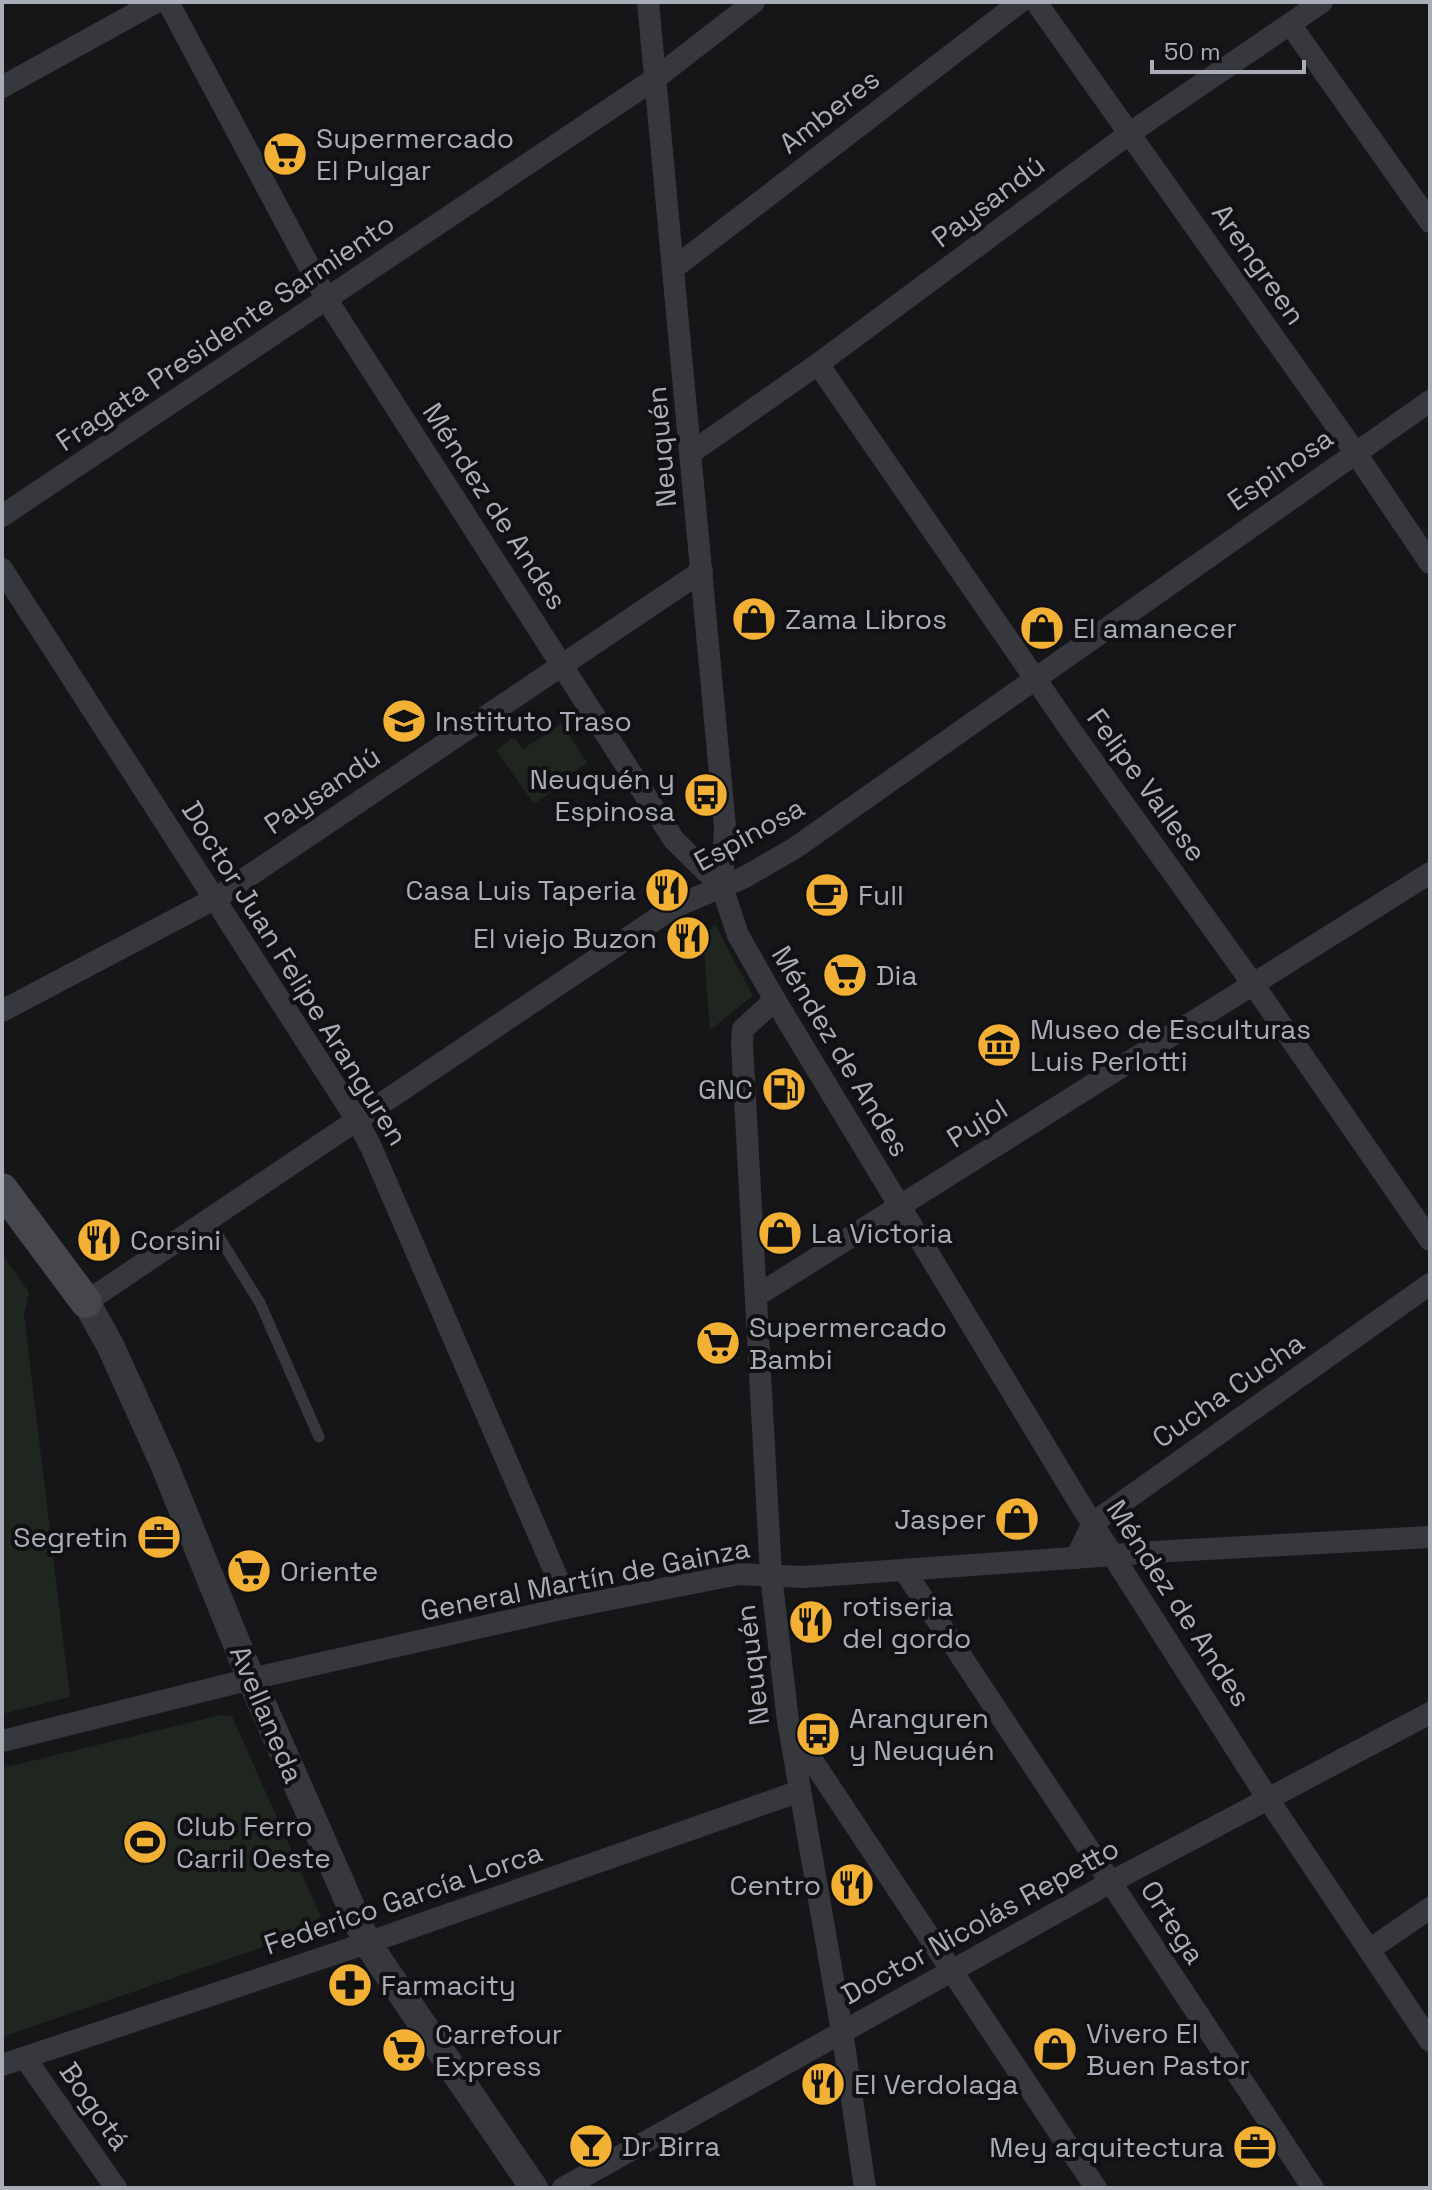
<svg xmlns="http://www.w3.org/2000/svg" width="1432" height="2190" font-family="'Space Grotesk',sans-serif">
	<style>
		.green { fill: #1e261f }
		.lines { fill: none; stroke-linecap: round; stroke-linejoin: round }
		.service { stroke: #37383d; stroke-width: 11 }
		.minor { stroke: #37383d; stroke-width: 22 }
		.tertiary { stroke: #37383d; stroke-width: 28 }
		.secondary { stroke: #45474d; stroke-width: 32 }
		.labels { text-anchor: middle; stroke-width: 8; stroke-linejoin: round; paint-order: stroke }
		.street-label { font-size: 28px; fill: #a8adb8; stroke: #111113 }
		.poi-label { font-size: 28px; fill: #a8adb8; stroke: #111113; text-anchor: start }
	</style>
	<rect width="100%" height="100%" fill="#161618"/>
	<!-- green -->
	<g class="green">
		<polygon points="562,723 587,763 550,788 551,792 534,804 496,750 514,737 523,749"/>
		<polygon points="715,924 753,996 710,1030 703,938"/>
		<polygon points="2,1255 29,1292 24,1314 70,1697 2,1714"/>
		<polygon points="221,1715 232,1716 321,1917 318,1928 2,2037 2,1768"/>
	</g>
	<g class="lines">
		<!-- service -->
		<polyline class="service" points="209,1221 260,1303 319,1437"/>
		<!-- minor -->
		<g class="minor">
			<polyline points="168,2 327,300 674,840 722,887 738,935 775,1000 1080,1504 1268,1799 1430,2041"/>
			<polyline points="648,2 725,827 722,887"/>
			<polyline points="1036,2 1355,452 1430,563"/>
			<polyline points="1290,24 1430,222"/>
			<polyline points="2,87 156,2"/>
			<polyline points="674,268 1020,2"/>
			<polyline points="818,364 1074,735 1253,984 1430,1240"/>
			<polyline points="692,452 818,364 1130,133 1322,2"/>
			<polyline points="2,516 656,78 754,2"/>
			<polyline points="2,569 357,1120 371,1147 570,1607"/>
			<polyline points="775,1000 743,1029 742,1044 771,1575 788,1721 842,2031 865,2188"/>
			<polyline points="2,1011 216,898 702,571"/>
			<polyline points="758,1295 1430,873"/>
			<polyline points="86,1302 674,907 743,878 795,848 1430,401"/>
			<polyline points="1076,1558 1093,1523 1430,1284"/>
			<polyline points="904,1570 1313,2188"/>
			<polyline points="794,1733 1096,2188"/>
			<polyline points="2,1741 251,1679 570,1607 739,1574 803,1577 1170,1551 1430,1537"/>
			<polyline points="1369,1950 1430,1908"/>
			<polyline points="25,2058 116,2188"/>
			<polyline points="2,2065 367,1943 800,1791"/>
			<polyline points="563,2188 1111,1882 1430,1713"/>
		</g>
		<!-- tertiary -->
		<polyline class="tertiary" points="86,1302 110,1345 164,1464 251,1679 367,1943 534,2188"/>
		<!-- secondary -->
		<polyline class="secondary" points="2,1189 86,1302"/>
	</g>
	<!-- icons -->
	<defs>
		<g id="supermarket-disc" transform="scale(2.3)"><circle r="9.5" fill="#f2b134" stroke="#111113"/><path d="M-6-5.5h2.5l.6 2H6L4.5 2H-2.5L-4.4-4H-6ZM-1.5 3.2a1.3 1.3 0 1 0 .1 0ZM3 3.2a1.3 1.3 0 1 0 .1 0Z" fill="#111"/></g>
		<g id="shop-disc" transform="scale(2.3)"><circle r="9.5" fill="#f2b134" stroke="#111113"/><path d="M-5-2.5h2.3a2.7 3.5 0 0 1 5.4 0H5L5.5 6h-11ZM-1.5-2.5h3a1.5 2.3 0 0 0-3 0Z" fill="#111"/></g>
		<g id="school-disc" transform="scale(2.3)"><circle r="9.5" fill="#f2b134" stroke="#111113"/><path d="M0-5L7-2L0 1L-7-2ZM-4 1L0 2.5L4 1V4Q0 6-4 4Z" fill="#111"/></g>
		<g id="bus-disc" transform="scale(2.3)"><circle r="9.5" fill="#f2b134" stroke="#111113"/><path d="M-5-6H5V4H4V6H2V4H-2V6H-4V4H-5ZM-3.5-4V0h7V-4ZM-3.5 1.2v1.5H-2V1.2ZM2 1.2v1.5H3.5V1.2Z" fill="#111"/></g>
		<g id="restaurant-disc" transform="scale(2.3)"><circle r="9.5" fill="#f2b134" stroke="#111113"/><path d="M-5-6h1v4h1v-4h1v4h1v-4h1v5L-1.5 .5V6h-2V.5L-5-1ZM5-6V6H3V1.5H1.5Q1.5-4 5-6Z" fill="#111"/></g>
		<g id="cafe-disc" transform="scale(2.3)"><circle r="9.5" fill="#f2b134" stroke="#111113"/><path d="M-5.5-4.5H6V0H3Q3 3.5 0 3.5H-2.5Q-5.5 3.5-5.5 0ZM3-3.2v2h1.7v-2ZM-6 4.5H4V6H-6Z" fill="#111"/></g>
		<g id="museum-disc" transform="scale(2.3)"><circle r="9.5" fill="#f2b134" stroke="#111113"/><path d="M0-6L6-3V-2H-6V-3ZM-5-1h2V3h-2ZM-1-1h2V3h-2ZM3-1h2V3H3ZM-6 4H6V6H-6Z" fill="#111"/></g>
		<g id="fuel-disc" transform="scale(2.3)"><circle r="9.5" fill="#f2b134" stroke="#111113"/><path d="M-5.5-6h7V0h2V4h1.3V-2.5L3-4.5l.8-.8L6-3V5H2.5V1h-1V6h-7ZM-4.2-4.7v3.2H.2V-4.7Z" fill="#111"/></g>
		<g id="office-disc" transform="scale(2.3)"><circle r="9.5" fill="#f2b134" stroke="#111113"/><path d="M-6-3h4V-5.5h4V-3h4V5H-6ZM-1-4.5V-3h2v-1.5ZM-6 0V1H6V0Z" fill="#111"/></g>
		<g id="stadium-disc" transform="scale(2.3)"><circle r="9.5" fill="#f2b134" stroke="#111113"/><path d="M0-5a6.5 5 0 1 0 0 10a6.5 5 0 1 0 0-10ZM-3.5-1.8h7v3.6h-7Z" fill="#111"/></g>
		<g id="pharmacy-disc" transform="scale(2.3)"><circle r="9.5" fill="#f2b134" stroke="#111113"/><path d="M-2-6h4v4h4v4h-4v4h-4v-4h-4v-4h4Z" fill="#111"/></g>
		<g id="bar-disc" transform="scale(2.3)"><circle r="9.5" fill="#f2b134" stroke="#111113"/><path d="M-6-5H6L.8 .8V4.5H3.5V6h-7V4.5H-.8V.8Z" fill="#111"/></g>
	</defs>
	<g fill-rule="evenodd">
		<use href="#supermarket-disc" x="285" y="154"/>
		<use href="#shop-disc" x="754" y="619"/>
		<use href="#shop-disc" x="1042" y="628"/>
		<use href="#school-disc" x="404" y="721"/>
		<use href="#bus-disc" x="706" y="795"/>
		<use href="#restaurant-disc" x="667" y="890"/>
		<use href="#cafe-disc" x="827" y="895"/>
		<use href="#restaurant-disc" x="688" y="938"/>
		<use href="#supermarket-disc" x="845" y="975"/>
		<use href="#museum-disc" x="999" y="1045"/>
		<use href="#fuel-disc" x="784" y="1089"/>
		<use href="#shop-disc" x="780" y="1233"/>
		<use href="#restaurant-disc" x="99" y="1240"/>
		<use href="#supermarket-disc" x="718" y="1343"/>
		<use href="#shop-disc" x="1017" y="1519"/>
		<use href="#office-disc" x="159" y="1537"/>
		<use href="#supermarket-disc" x="249" y="1571"/>
		<use href="#restaurant-disc" x="811" y="1622"/>
		<use href="#bus-disc" x="818" y="1734"/>
		<use href="#stadium-disc" x="145" y="1842"/>
		<use href="#restaurant-disc" x="852" y="1885"/>
		<use href="#pharmacy-disc" x="350" y="1985"/>
		<use href="#shop-disc" x="1055" y="2049"/>
		<use href="#supermarket-disc" x="404" y="2050"/>
		<use href="#restaurant-disc" x="823" y="2084"/>
		<use href="#bar-disc" x="591" y="2146"/>
		<use href="#office-disc" x="1255" y="2147"/>
	</g>
	<g class="labels">
		<!-- street labels -->
		<g class="street-label">
			<text transform="translate(829 111) rotate(-38)" y="10">Amberes</text>
			<text transform="translate(988 201) rotate(-37)" y="10">Paysandú</text>
			<text transform="translate(1259 264) rotate(55)" y="10">Arengreen</text>
			<text transform="translate(225 332) rotate(-34)" y="10">Fragata Presidente Sarmiento</text>
			<text transform="translate(661 447) rotate(-95)" y="10">Neuquén</text>
			<text transform="translate(1280 469) rotate(-35)" y="10">Espinosa</text>
			<text transform="translate(495 506) rotate(57)" y="10">Méndez de Andes</text>
			<text transform="translate(1147 785) rotate(54)" y="10">Felipe Vallese</text>
			<text transform="translate(322 790) rotate(-34)" y="10">Paysandú</text>
			<text transform="translate(749 834) rotate(-29)" y="10">Espinosa</text>
			<text transform="translate(295 973) rotate(58)" y="10">Doctor Juan Felipe Aranguren</text>
			<text transform="translate(841 1051) rotate(59)" y="10">Méndez de Andes</text>
			<text transform="translate(977 1123) rotate(-32)" y="10">Pujol</text>
			<text transform="translate(1228 1390) rotate(-35)" y="10">Cucha Cucha</text>
			<text transform="translate(585 1579) rotate(-11)" y="10">General Martín de Gainza</text>
			<text transform="translate(1179 1603) rotate(57)" y="10">Méndez de Andes</text>
			<text transform="translate(752 1665) rotate(-97)" y="10">Neuquén</text>
			<text transform="translate(267 1714) rotate(67)" y="10">Avellaneda</text>
			<text transform="translate(403 1898) rotate(-19)" y="10">Federico García Lorca</text>
			<text transform="translate(980 1921) rotate(-29)" y="10">Doctor Nicolás Repetto</text>
			<text transform="translate(1173 1922) rotate(57)" y="10">Ortega</text>
			<text transform="translate(95 2106) rotate(55)" y="10">Bogotá</text>
		</g>
		<!-- poi labels -->
		<g class="poi-label">
			<text x="316" y="148">Supermercado<tspan x="316" dy="32">El Pulgar</tspan></text>
			<text x="785" y="629">Zama Libros</text>
			<text x="1073" y="638">El amanecer</text>
			<text x="435" y="731">Instituto Traso</text>
			<text x="675" y="789" text-anchor="end">Neuquén y<tspan x="675" dy="32">Espinosa</tspan></text>
			<text x="636" y="900" text-anchor="end">Casa Luis Taperia</text>
			<text x="858" y="905">Full</text>
			<text x="657" y="948" text-anchor="end">El viejo Buzon</text>
			<text x="876" y="985">Dia</text>
			<text x="1030" y="1039">Museo de Esculturas<tspan x="1030" dy="32">Luis Perlotti</tspan></text>
			<text x="753" y="1099" text-anchor="end">GNC</text>
			<text x="811" y="1243">La Victoria</text>
			<text x="130" y="1250">Corsini</text>
			<text x="749" y="1337">Supermercado<tspan x="749" dy="32">Bambi</tspan></text>
			<text x="986" y="1529" text-anchor="end">Jasper</text>
			<text x="128" y="1547" text-anchor="end">Segretin</text>
			<text x="280" y="1581">Oriente</text>
			<text x="842" y="1616">rotiseria<tspan x="842" dy="32">del gordo</tspan></text>
			<text x="849" y="1728">Aranguren<tspan x="849" dy="32">y Neuquén</tspan></text>
			<text x="176" y="1836">Club Ferro<tspan x="176" dy="32">Carril Oeste</tspan></text>
			<text x="821" y="1895" text-anchor="end">Centro</text>
			<text x="381" y="1995">Farmacity</text>
			<text x="1086" y="2043">Vivero El<tspan x="1086" dy="32">Buen Pastor</tspan></text>
			<text x="435" y="2044">Carrefour<tspan x="435" dy="32">Express</tspan></text>
			<text x="854" y="2094">El Verdolaga</text>
			<text x="622" y="2156">Dr Birra</text>
			<text x="1224" y="2157" text-anchor="end">Mey arquitectura</text>
		</g>
	</g>
	<!-- border -->
	<rect width="1432" height="2190" fill="none" stroke="#a8adb8" stroke-width="8"/>
	<!-- scale -->
	<path d="M1152 60v12h152v-12" fill="none" stroke="#a8adb8" stroke-width="4"/>
	<text x="1164" y="60" font-size="24" fill="#a8adb8" stroke="#111113" stroke-width="6" paint-order="stroke">50 m</text>
</svg>
